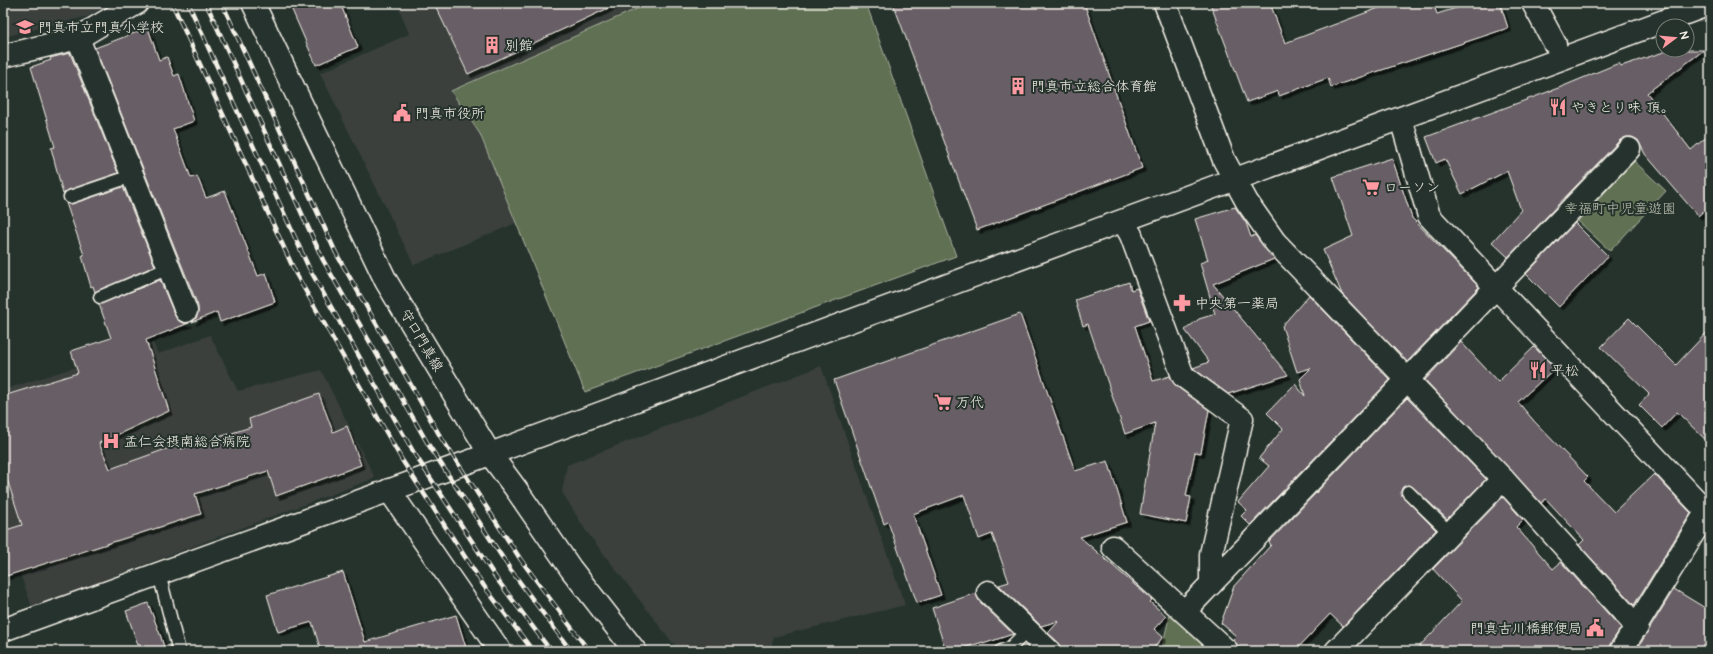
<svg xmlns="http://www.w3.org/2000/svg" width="1713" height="654" font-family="'Architects Daughter','Klee One',sans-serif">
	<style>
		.built { fill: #3a403e }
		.green { fill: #5f7052; stroke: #aab09d }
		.building { fill: #685f66; stroke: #f4f1e8; filter: url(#shadow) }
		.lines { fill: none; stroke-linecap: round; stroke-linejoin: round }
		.lane-casing { stroke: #f4f1e8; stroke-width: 15 }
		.street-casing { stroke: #f4f1e8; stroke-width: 25 }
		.secondary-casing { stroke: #f4f1e8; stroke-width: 25 }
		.lane { stroke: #26332d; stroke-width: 12 }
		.street { stroke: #26332d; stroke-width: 22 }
		.secondary { stroke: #26332d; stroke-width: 22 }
		.rail-casing { stroke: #f4f1e8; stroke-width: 4.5 }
		.rail { stroke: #26332d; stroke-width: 3; stroke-dasharray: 9; stroke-linecap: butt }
		.labels { text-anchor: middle; stroke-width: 4; stroke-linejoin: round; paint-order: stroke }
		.poi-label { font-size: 14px; fill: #f4f1e8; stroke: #26332d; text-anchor: start }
		.park-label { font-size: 14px; fill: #b8bdac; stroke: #26332d }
		.street-label { font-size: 14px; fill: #f4f1e8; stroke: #26332d }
	</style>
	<defs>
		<filter id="shadow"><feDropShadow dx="3.5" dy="3.5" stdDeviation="0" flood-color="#0009"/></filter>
	</defs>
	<rect width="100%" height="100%" fill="#26332d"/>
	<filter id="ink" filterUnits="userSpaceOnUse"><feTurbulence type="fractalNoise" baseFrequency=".025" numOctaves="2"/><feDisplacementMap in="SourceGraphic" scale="8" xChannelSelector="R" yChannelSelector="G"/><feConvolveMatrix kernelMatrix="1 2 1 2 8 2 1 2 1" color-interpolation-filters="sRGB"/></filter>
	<g filter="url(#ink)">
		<!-- built -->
		<g class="built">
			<polygon points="3,3 110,3 89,16 3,37"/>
			<polygon points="397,3 650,3 451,91 480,134 516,223 414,265 320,73 409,34"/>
			<polygon points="210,335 238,391 321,370 375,478 32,607 3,526 3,390 153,343 158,354"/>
			<polygon points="821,366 905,605 774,637 770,651 679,651 586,531 562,492 567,465"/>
		</g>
		<!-- green -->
		<g class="green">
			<polygon points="650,3 866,3 956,256 585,392 480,134 451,91"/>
			<polygon points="1634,161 1666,191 1610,251 1578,221"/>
			<polygon points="1171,610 1211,651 1161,651"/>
		</g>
		<!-- building -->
		<g class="building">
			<polygon points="289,3 340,3 358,47 316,65"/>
			<polygon points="434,3 619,3 468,74"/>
			<polygon points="893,3 1084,3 1142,168 977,230"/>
			<polygon points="1210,3 1270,3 1285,43 1392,3 1433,3 1437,14 1472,3 1500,3 1508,28 1331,87 1328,78 1279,96 1278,91 1247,102"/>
			<polygon points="148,28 159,60 167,57 174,76 179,74 194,121 173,129 191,178 197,176 206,198 225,191 258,276 266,273 275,302 220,322 217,312 192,322 196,318 198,313 198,306 95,48"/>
			<polygon points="1670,50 1704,50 1647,93 1691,150 1710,134 1710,205 1698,216 1645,154 1638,140 1632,137 1626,137 1620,140 1508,257 1492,242 1521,210 1507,171 1462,194 1445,159 1436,163 1426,137 1561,87 1619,63 1621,66"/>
			<polygon points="70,53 118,173 68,190 63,194 51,148 55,147 31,67 51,60 50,58"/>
			<polygon points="1392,158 1412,218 1479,287 1407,362 1342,294 1323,250 1353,236 1333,177"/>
			<polygon points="123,187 155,266 95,292 93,286 91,287 82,256 84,255 66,203 72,204"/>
			<polygon points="1235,207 1246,223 1251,237 1255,235 1274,259 1213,284 1288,375 1228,394 1193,368 1209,362 1185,330 1199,319 1215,314 1200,263 1208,260 1195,219"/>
			<polygon points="1575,223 1608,256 1559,307 1526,274"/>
			<polygon points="160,280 175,316 179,321 184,323 189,323 146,340 169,411 99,443 110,469 180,444 181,449 251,427 249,419 319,394 333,432 347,426 361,465 276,496 268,471 195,494 201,514 3,577 3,531 22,525 3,467 3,396 78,373 71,351 111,338 99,304"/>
			<polygon points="1129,282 1131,290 1137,288 1149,321 1135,326 1153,381 1170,376 1176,386 1209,410 1201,453 1195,452 1186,496 1191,497 1186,523 1140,514 1155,423 1125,434 1088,324 1083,326 1075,300"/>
			<polygon points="1309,295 1390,380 1250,525 1241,516 1247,510 1238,502 1269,466 1259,458 1283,429 1267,413 1295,384 1305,396 1300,379 1311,368 1297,372 1282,326"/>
			<polygon points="1020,314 1075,471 1108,461 1127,522 1080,537 1152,600 1150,602 1166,616 1154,629 1163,637 1151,651 1061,651 1058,642 1048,633 1059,621 1041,626 999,585 1009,582 992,534 979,539 964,495 913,514 941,595 917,603 888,522 884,524 834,380"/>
			<polygon points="1629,318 1676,365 1710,329 1710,444 1677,412 1662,428 1639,405 1649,394 1601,347"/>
			<polygon points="1461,342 1498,382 1534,347 1555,368 1518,402 1534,421 1588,477 1584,481 1614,512 1654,474 1691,513 1634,605 1579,545 1584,540 1546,499 1541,503 1425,380"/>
			<polygon points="1407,398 1486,479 1447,519 1413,487 1409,485 1403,487 1401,491 1403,497 1436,530 1343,626 1330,614 1295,651 1242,651 1233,640 1236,636 1221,623 1234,586 1271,545 1269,542"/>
			<polygon points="1503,497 1523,520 1516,527 1553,569 1561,562 1621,628 1610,644 1609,651 1415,651 1462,601 1433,569"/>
			<polygon points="343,572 365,642 456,615 467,651 321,651 312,622 278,632 267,595"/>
			<polygon points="1674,589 1710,611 1710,643 1705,651 1636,651"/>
			<polygon points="976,593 979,601 1013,634 983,644 983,642 953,651 946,651 932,608"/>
			<polygon points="148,603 161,637 165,651 142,651 140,644 138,645 126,611"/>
		</g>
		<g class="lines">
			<!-- lane casing -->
			<g class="lane-casing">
				<g id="lane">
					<polyline points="70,197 132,176"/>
					<polyline points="100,297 169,268"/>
					<polyline points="1408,492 1450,533"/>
					<polyline points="159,574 179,651"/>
					<polyline points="1001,651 1010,648 1028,630"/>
				</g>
			</g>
			<!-- street casing -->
			<g class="street-casing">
				<g id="street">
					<polyline points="1165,3 1224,160 1247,202 1275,242 1503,479 1637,627"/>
					<polyline points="1533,3 1555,44"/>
					<polyline points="78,38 186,311"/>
					<polyline points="3,56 78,38 137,3"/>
					<polyline points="1401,119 1429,216 1707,512"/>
					<polyline points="1123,221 1131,235 1183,376 1242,419 1211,554 1211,584"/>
					<polyline points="389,490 500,651"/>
					<polyline points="1113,547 1227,651"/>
					<polyline points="988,592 1049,651"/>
					<polyline points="1185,611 1629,149"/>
					<polyline points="1336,651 1503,479"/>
					<polyline points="1621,651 1710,506"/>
				</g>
			</g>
			<!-- secondary casing -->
			<g class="secondary-casing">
				<g id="secondary">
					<polyline points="253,3 386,281 490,454 516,489 571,569 635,651"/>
					<polyline points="3,630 490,454 1710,4"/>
				</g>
			</g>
			<!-- lane -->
			<use href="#lane" class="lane"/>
			<!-- street -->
			<use href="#street" class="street"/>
			<!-- secondary -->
			<use href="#secondary" class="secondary"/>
			<!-- rail casing -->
			<g class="rail-casing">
				<g id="rail">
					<polyline points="172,3 296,274 402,460 484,586 533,651"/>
					<polyline points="188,3 309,268 414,453 496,578 551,651"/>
					<polyline points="206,3 323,260 428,444 510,569 571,651"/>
					<polyline points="222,3 336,253 440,436 521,560 589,651"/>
				</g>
			</g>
			<!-- rail -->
			<use href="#rail" class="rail"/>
		</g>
	</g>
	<!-- icons -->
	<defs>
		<g id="school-bare" transform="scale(1.38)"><path d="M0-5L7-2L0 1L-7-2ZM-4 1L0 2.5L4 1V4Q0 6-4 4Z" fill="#ff9aa2" stroke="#26332d" stroke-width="2.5" paint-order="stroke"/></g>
		<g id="building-bare" transform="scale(1.38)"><path d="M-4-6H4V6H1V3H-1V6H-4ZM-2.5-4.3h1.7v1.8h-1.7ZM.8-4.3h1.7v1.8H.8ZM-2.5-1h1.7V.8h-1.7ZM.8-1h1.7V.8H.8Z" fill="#ff9aa2" stroke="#26332d" stroke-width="2.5" paint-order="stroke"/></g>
		<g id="restaurant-bare" transform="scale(1.38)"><path d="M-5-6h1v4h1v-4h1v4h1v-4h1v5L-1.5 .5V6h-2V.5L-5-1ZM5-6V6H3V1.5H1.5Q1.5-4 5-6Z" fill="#ff9aa2" stroke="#26332d" stroke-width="2.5" paint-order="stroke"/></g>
		<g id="civic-bare" transform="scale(1.38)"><path d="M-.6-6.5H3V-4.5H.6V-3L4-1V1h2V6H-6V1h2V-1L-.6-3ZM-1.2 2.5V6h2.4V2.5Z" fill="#ff9aa2" stroke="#26332d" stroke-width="2.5" paint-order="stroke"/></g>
		<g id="supermarket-bare" transform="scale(1.38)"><path d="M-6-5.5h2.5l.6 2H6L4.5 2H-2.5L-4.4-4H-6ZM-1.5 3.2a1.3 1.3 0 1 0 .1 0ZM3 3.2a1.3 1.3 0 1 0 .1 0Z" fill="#ff9aa2" stroke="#26332d" stroke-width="2.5" paint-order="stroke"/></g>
		<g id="pharmacy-bare" transform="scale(1.38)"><path d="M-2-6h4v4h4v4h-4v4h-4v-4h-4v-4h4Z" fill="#ff9aa2" stroke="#26332d" stroke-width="2.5" paint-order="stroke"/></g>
		<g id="hospital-bare" transform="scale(1.38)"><path d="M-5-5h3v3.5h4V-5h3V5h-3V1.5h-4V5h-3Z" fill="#ff9aa2" stroke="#26332d" stroke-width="2.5" paint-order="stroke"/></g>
	</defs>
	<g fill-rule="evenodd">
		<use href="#school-bare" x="25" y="27"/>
		<use href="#building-bare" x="492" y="45"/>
		<use href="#building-bare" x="1018" y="86"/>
		<use href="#restaurant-bare" x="1558" y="107"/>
		<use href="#civic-bare" x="402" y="113"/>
		<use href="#supermarket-bare" x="1371" y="187"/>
		<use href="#pharmacy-bare" x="1182" y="303"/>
		<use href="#restaurant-bare" x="1538" y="370"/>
		<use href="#supermarket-bare" x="943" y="402"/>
		<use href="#hospital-bare" x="111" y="441"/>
		<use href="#civic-bare" x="1595" y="628"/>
	</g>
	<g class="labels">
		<!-- poi labels -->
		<g class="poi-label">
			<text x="38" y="32">門真市立門真小学校</text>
			<text x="505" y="50">別館</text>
			<text x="1031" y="91">門真市立総合体育館</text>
			<text x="1571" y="112">やきとり味 頂。</text>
			<text x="415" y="118">門真市役所</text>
			<text x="1384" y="192">ローソン</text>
			<text x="1195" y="308">中央第一薬局</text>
			<text x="1551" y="375">平松</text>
			<text x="956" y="407">万代</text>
			<text x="124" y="446">孟仁会摂南総合病院</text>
			<text x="1582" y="633" text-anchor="end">門真古川橋郵便局</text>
		</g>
		<!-- park labels -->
		<g class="park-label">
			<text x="1620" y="213">幸福町中児童遊園</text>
		</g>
		<!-- street labels -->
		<g class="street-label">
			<text transform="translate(422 340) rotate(59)" y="5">守口門真線</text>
		</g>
	</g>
	<!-- margin -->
	<rect width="1713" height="654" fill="none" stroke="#26332d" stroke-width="16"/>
	<rect x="8" y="8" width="1697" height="638" fill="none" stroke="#f4f1e8" stroke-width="1.5" filter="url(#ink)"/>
	<!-- north arrow -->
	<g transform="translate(1675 38) rotate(74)"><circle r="19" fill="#26332d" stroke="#787f78"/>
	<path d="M0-3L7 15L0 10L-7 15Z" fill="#ff9aa2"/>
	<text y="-6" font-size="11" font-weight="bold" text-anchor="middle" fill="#f4f1e8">N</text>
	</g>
</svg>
